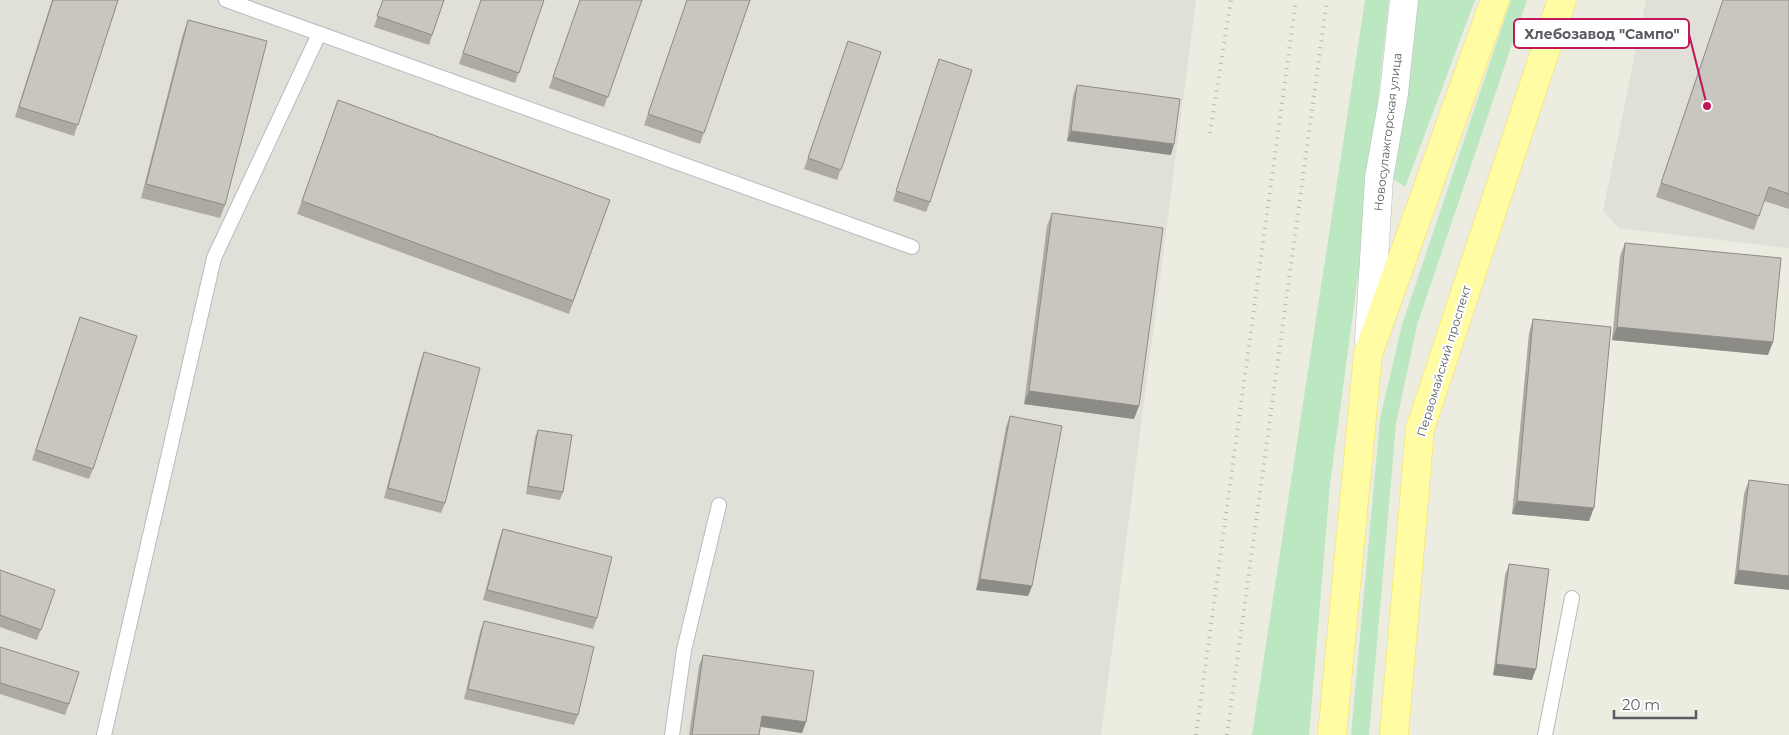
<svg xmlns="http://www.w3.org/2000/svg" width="1789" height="735" font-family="Montserrat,sans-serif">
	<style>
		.industrial { fill: #e0dfd8 }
		.green { fill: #bbe7c1 }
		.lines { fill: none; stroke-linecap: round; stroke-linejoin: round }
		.service-casing { stroke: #b9bac0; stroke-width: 16 }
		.secondary-casing { stroke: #b9bcc3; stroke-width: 29 }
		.primary-casing { stroke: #f8df4f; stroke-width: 29 }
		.service { stroke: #fff; stroke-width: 14 }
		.secondary { stroke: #fff; stroke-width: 28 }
		.primary { stroke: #fffca4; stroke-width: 28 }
		.rail { stroke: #b4b5b5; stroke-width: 4; stroke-dasharray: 1 6; stroke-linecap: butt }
		.wall { fill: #acaaa3 }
		.shaded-wall { fill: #8c8b85 }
		.building { fill: #c8c6be; stroke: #8c8b85 }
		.labels { text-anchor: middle; stroke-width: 4; stroke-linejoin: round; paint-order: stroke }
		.street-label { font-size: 12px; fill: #595c62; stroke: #fff }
		.leader { fill: none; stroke: #c2185b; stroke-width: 2 }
		.callout-dot { fill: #c2185b; stroke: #fff; stroke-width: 2 }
		.callout { fill: #fff; stroke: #c2185b; stroke-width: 2 }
		.callout-label { font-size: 14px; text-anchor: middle; font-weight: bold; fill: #595c62 }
	</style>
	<rect width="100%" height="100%" fill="#edece0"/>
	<!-- industrial -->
	<g class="industrial">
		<polygon points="0,0 1196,0 1101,735 0,735"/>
		<polygon points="1646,0 1789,0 1789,248 1619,228 1603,211"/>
	</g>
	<!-- green -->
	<g class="green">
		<polygon points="1365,0 1389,0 1359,269 1330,484 1309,735 1252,735"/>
		<polygon points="1410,0 1475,0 1405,187 1388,175"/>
		<polygon points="1511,0 1527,0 1417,325 1396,424 1369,735 1351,735 1380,419 1402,325"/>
	</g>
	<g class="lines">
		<!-- service casing -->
		<g class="service-casing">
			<g id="service">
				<polyline points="226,0 912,247"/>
				<polyline points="104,735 214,258 319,34"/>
				<polyline points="672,735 684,650 719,505"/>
				<polyline points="1545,735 1572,598"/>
			</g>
		</g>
		<!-- secondary casing -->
		<g class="secondary-casing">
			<polyline id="secondary" points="1369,341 1379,178 1394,93 1404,0"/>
		</g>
		<!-- primary casing -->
		<g class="primary-casing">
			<g id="primary">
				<polyline points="1332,735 1368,354 1495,0"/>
				<polyline points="1394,735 1420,429 1562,0"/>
			</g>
		</g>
		<!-- service -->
		<use href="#service" class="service"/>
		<!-- secondary -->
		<use href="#secondary" class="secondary"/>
		<!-- primary -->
		<use href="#primary" class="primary"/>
		<!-- rail -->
		<g class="rail">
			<polyline points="1210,133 1231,0"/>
			<polyline points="1196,735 1296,0"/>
			<polyline points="1227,735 1327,0"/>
		</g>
	</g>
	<!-- wall -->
	<g class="wall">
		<polygon points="52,0 118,0 74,136 15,117"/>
		<polygon points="383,0 444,0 429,45 374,27"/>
		<polygon points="481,0 544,0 515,83 459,64"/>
		<polygon points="580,0 642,0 604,107 549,88"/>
		<polygon points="687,0 750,0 700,144 644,125"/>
		<polygon points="1723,0 1789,0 1789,209 1764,201 1754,230 1656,197"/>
		<polygon points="188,20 225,205 220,218 141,198 183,34"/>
		<polygon points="848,41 881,52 837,180 804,169"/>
		<polygon points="939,59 930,202 926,212 893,201"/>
		<polygon points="1077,85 1171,155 1067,141 1073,96"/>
		<polygon points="338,100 610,200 569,314 297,214"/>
		<polygon points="1052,213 1134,419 1024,404 1047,226"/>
		<polygon points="1625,243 1768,355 1612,340 1620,256"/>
		<polygon points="1533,319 1589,521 1512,514 1529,333"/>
		<polygon points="76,328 93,469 89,479 32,460"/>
		<polygon points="424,352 445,503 441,513 384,498 420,363"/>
		<polygon points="1010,416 1032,586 1028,596 976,590 1006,427"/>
		<polygon points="538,430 563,492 560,500 526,494 535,437"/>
		<polygon points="1749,480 1789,485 1734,584 1744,494"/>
		<polygon points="503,529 597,618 593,629 483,600 499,540"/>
		<polygon points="1509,564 1532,680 1493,675 1505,575"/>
		<polygon points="0,570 55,590 37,640 0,627"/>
		<polygon points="484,621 578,715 574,725 464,699 480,632"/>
		<polygon points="0,647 69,704 65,715 0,694"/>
		<polygon points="703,655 806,722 802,733 760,727 759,735 689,735 699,666"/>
	</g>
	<!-- shaded-wall -->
	<g class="shaded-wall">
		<polygon points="1071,131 1174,144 1171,155 1067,141"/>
		<polygon points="1617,327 1773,342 1768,355 1612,340"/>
		<polygon points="1029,391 1139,406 1134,419 1024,404"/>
		<polygon points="1517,501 1594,508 1589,521 1512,514"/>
		<polygon points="1738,570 1789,576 1789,590 1734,584"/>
		<polygon points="980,579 1032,586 1028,596 976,590"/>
		<polygon points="1496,664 1536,669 1532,680 1493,675"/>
		<polygon points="762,716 806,722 802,733 758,726"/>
	</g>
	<!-- building -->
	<g class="building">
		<polygon points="53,0 118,0 78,125 19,107"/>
		<polygon points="383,0 444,0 432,35 377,16"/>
		<polygon points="481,0 544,0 519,73 463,53"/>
		<polygon points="580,0 642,0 608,97 553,77"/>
		<polygon points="687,0 750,0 704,133 648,114"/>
		<polygon points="1723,0 1789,0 1789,194 1769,187 1759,216 1661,183"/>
		<polygon points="188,20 267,41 225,205 146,184"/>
		<polygon points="848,41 881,52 841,170 808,158"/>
		<polygon points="939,59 972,70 930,202 896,191"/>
		<polygon points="1077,85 1180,99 1174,144 1071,131"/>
		<polygon points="338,100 610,200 573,301 302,201"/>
		<polygon points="1052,213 1163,228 1139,406 1029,391"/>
		<polygon points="1625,243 1781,258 1773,342 1617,327"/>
		<polygon points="80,317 137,336 93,469 36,450"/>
		<polygon points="1533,319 1611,327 1594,508 1517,501"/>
		<polygon points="424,352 480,368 445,503 388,488"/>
		<polygon points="1010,416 1062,426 1032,586 980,579"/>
		<polygon points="538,430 572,435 563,492 528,486"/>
		<polygon points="1749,480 1789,485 1789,576 1738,570"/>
		<polygon points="503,529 612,557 597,618 487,590"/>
		<polygon points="1509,564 1549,569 1536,669 1496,664"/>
		<polygon points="0,570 55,590 41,630 0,615"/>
		<polygon points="484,621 594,647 578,715 468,689"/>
		<polygon points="0,647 79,672 69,704 0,683"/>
		<polygon points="703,655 814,671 806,722 762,716 759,735 692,735"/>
	</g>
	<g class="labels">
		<!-- street labels -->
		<g class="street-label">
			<text transform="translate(1388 132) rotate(-83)" y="4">Новосулажгорская улица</text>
			<text transform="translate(1444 361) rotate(-73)" y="4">Первомайский проспект</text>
		</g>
	</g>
	<!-- callouts -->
	<path class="leader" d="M1707 106L1689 34"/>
	<circle class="callout-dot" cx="1707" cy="106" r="5"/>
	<rect class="callout" x="1514" y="19" width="175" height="29" rx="5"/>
	<g class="callout-label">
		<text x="1602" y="39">Хлебозавод "Сампо"</text>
	</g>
	<!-- scale -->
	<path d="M1614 710v8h82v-8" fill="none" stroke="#595c62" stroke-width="2.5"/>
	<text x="1622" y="710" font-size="15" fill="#595c62" stroke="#ffffff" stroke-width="4" paint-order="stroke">20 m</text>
</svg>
